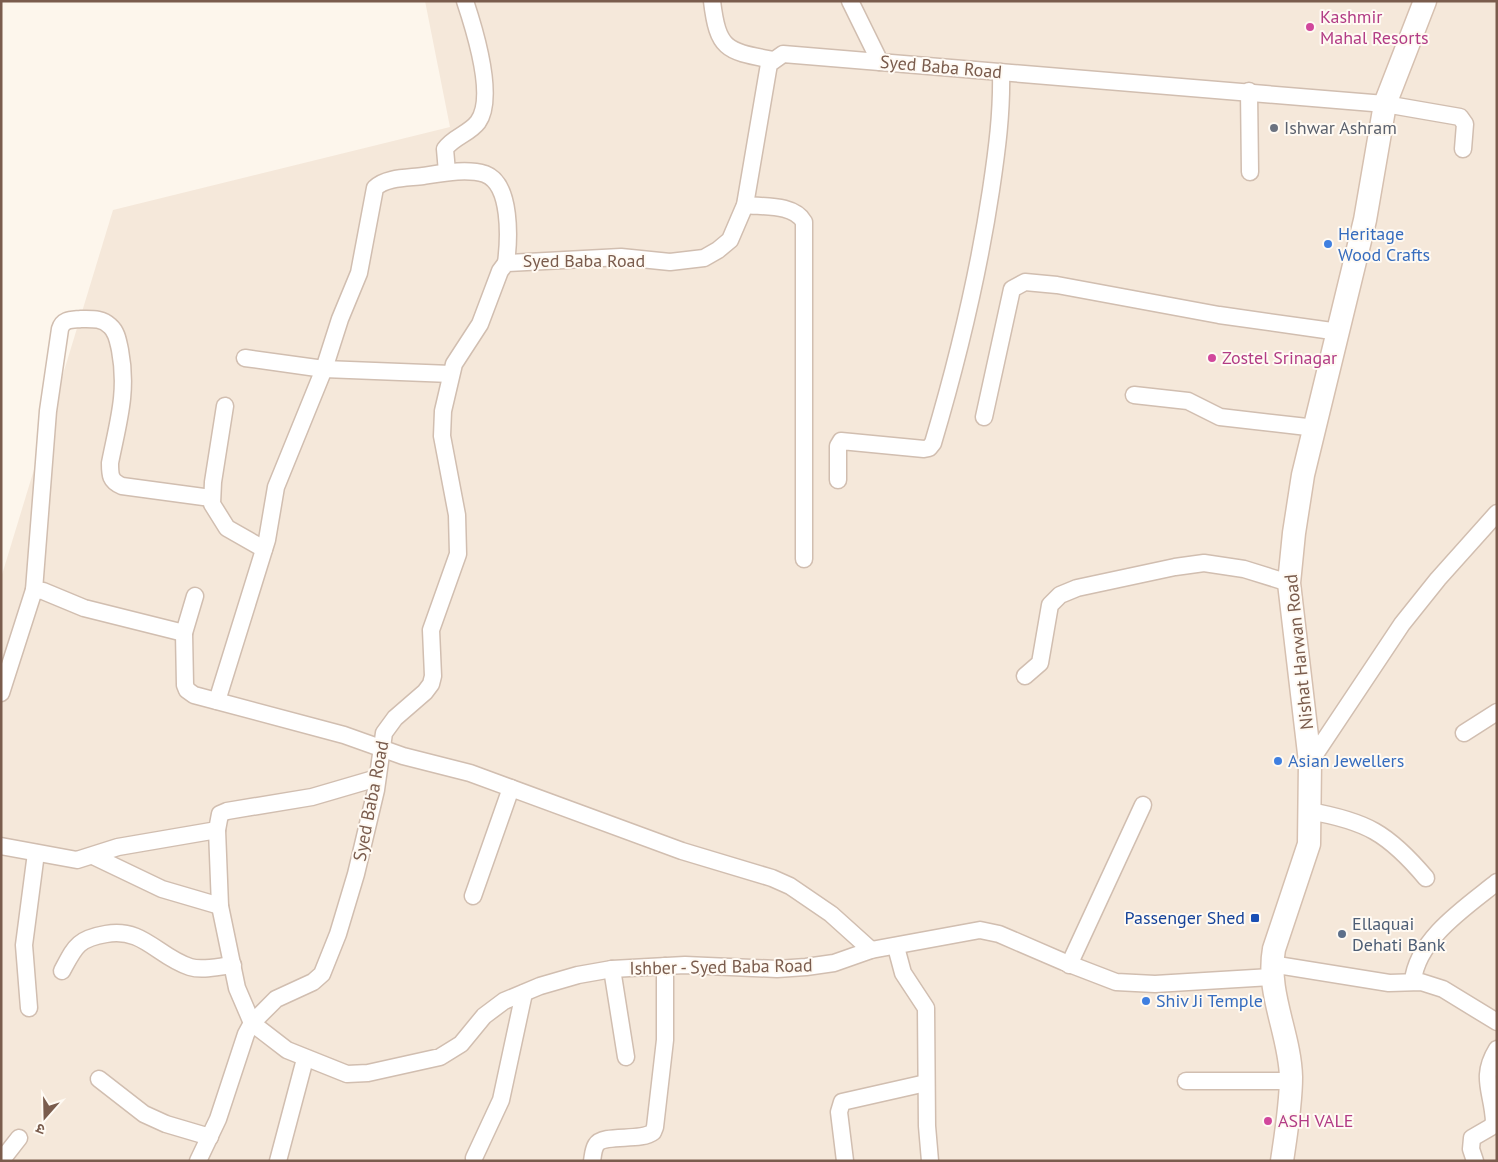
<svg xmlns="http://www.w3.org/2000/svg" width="1498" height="1162" font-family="'PT Sans','Noto Sans Devanagari',sans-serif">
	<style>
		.residential { fill: #f5e8da }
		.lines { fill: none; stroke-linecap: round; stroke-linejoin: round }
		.street-casing { stroke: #d1beb0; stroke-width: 19 }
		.secondary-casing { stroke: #d6c0b0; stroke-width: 25 }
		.street { stroke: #fff; stroke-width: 16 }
		.secondary { stroke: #fff; stroke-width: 22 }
		.hotel-dot { fill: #d1479c; stroke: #fffaf3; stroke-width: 2 }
		.worship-dot { fill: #6b7280; stroke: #fffaf3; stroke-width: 2 }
		.shop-dot { fill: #3f7fe0; stroke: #fffaf3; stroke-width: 2 }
		.transit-dot { fill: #1a4fb4; stroke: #fffaf3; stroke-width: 2 }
		.service-dot { fill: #5c6f8a; stroke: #fffaf3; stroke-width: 2 }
		.labels { text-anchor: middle; stroke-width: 4; stroke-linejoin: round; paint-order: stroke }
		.hotel-label { font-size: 18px; fill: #b23c85; stroke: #fffaf3; text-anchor: start }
		.street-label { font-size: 18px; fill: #7a5c4d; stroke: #fffaf3 }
		.worship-label { font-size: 18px; fill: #5b616d; stroke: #fffaf3; text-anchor: start }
		.shop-label { font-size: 18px; fill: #366cbe; stroke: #fffaf3; text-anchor: start }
		.transit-label { font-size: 18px; fill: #164399; stroke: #fffaf3; text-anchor: end }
		.service-label { font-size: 18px; fill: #4e5e75; stroke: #fffaf3; text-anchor: start }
	</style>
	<rect width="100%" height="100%" fill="#fdf6ec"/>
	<!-- residential -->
	<polygon class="residential" points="425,1 1497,1 1497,1161 1,1161 1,578 113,210 450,127"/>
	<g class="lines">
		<!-- street casing -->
		<g class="street-casing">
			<g id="street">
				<path d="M 712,1 C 718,51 727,51 773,60"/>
				<polyline points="850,1 880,62"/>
				<polyline points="1249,91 1250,172"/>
				<path d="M 447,172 L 445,149 C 453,137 469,134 478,122 C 496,97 474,28 465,1"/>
				<path d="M 745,205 C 764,207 794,204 804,222 L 804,559"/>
				<polyline points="245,358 324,369 451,374"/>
				<polyline points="1134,395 1188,401 1220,417 1316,428"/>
				<polyline points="225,406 213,482 212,504 227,528 264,549"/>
				<polyline points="984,417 1012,289 1025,282 1057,285 1219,315 1339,332"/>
				<path d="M 838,480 L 838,446 L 841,441 L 924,449 L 929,448 L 933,443 C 958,359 978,276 991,190 C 997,150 1002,112 1001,72"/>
				<path d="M 34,590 L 48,411 L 60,329 C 63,319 71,320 81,319 C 92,319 102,318 110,326 C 117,332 118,341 120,350 C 128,392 118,422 110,463 C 110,475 110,481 122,486 L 211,498"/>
				<polyline points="195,596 184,633 185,685 187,690 194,695 344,735 403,756 470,773 682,851 772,878 790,886 831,914 871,950"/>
				<polyline points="1025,676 1040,663 1050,605 1060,595 1077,588 1175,567 1204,563 1244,569 1289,583"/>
				<polyline points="1,693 34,590 43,591 84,608 184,633"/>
				<path d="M 217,701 L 267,540 L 276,487 L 324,369 L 340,319 L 359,273 L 375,188 C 386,177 409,178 423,176 C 442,173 467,168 485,174 C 512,184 509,240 506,263"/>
				<polyline points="1464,733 1497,712"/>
				<polyline points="1310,762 1402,624 1438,579 1497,513"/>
				<path d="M 1309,811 C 1366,821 1388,833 1426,878"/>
				<polyline points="217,830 220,906 237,988 252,1023 287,1050 347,1074 368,1073 440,1057 461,1044 484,1016 504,1001 540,986 578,975 612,969 685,965 777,969 806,967 834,963 871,950 980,930 999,934 1064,962 1116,982 1155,984 1271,977"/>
				<polyline points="1,846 77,860 118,847 217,830 220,814 227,811 312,797 377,778"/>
				<polyline points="93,856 162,889 220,906"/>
				<polyline points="473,896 511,788"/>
				<polyline points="896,947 903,973 926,1008 927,1126 930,1161"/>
				<polyline points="1271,964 1389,983 1421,982 1443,989 1497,1022"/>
				<polyline points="1069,965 1143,805"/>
				<polyline points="612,969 626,1057"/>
				<path d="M 62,971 C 75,947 77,939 106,934 C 143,927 158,957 190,967 C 203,971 220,966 233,965"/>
				<path d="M 1413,981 C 1417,939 1466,907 1497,882"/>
				<polyline points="29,1008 24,945 36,853"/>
				<polyline points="99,1079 144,1114 166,1124 210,1137"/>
				<polyline points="1186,1081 1290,1081"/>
				<polyline points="474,1158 501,1100 524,993"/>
				<polyline points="1,1161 19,1138"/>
				<polyline points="198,1161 218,1119 246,1034 252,1023 276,999 313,982 322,974 338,934 356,874 376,790 384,733 395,718 425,692 431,684 433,676 431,630 458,554 457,515 442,436 443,411 454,364 480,324 500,271 506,263 621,257 670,262 704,258 718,250 730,240 745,205 769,64 783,54 1385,104 1460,117 1465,124 1463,149"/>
				<polyline points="278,1161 305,1059"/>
				<path d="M 592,1161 C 593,1156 593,1150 596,1145 C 603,1133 641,1142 653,1132 L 655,1127 L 665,1040 L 665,966"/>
				<polyline points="845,1161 839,1112 842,1102 926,1083"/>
				<path d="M 1475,1161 L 1471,1149 L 1472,1138 L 1491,1127 L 1494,1122 C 1493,1092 1479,1078 1497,1049"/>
			</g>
		</g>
		<!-- secondary casing -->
		<g class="secondary-casing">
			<path id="secondary" d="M 1282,1161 C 1286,1134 1291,1104 1291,1077 C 1290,1034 1266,993 1274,949 L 1309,844 L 1310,762 L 1289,583 L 1294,533 L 1303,475 L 1365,220 L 1385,104 L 1425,1"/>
		</g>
		<!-- street -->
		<use href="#street" class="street"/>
		<!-- secondary -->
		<use href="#secondary" class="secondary"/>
	</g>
	<!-- markers -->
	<g class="hotel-dot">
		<circle cx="1310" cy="27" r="5"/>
		<circle cx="1212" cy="358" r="5"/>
		<circle cx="1268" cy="1121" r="5"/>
	</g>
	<circle class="worship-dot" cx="1274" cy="128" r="5"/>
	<g class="shop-dot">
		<circle cx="1328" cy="244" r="5"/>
		<circle cx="1278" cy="761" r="5"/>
		<circle cx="1146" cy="1001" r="5"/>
	</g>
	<rect class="transit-dot" x="1250" y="913" width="10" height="10" rx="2.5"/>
	<circle class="service-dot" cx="1342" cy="934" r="5"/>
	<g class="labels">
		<!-- hotel labels -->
		<g class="hotel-label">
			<text x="1320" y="23">Kashmir<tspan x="1320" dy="21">Mahal Resorts</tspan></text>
			<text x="1222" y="364">Zostel Srinagar</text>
			<text x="1278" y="1127">ASH VALE</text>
		</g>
		<!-- street labels -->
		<g class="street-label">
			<text transform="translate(941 67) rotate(5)" y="6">Syed Baba Road</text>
			<text x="584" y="267">Syed Baba Road</text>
			<text transform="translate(1299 652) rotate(-96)" y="6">Nishat Harwan Road</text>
			<text transform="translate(371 801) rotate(-79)" y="6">Syed Baba Road</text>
			<text transform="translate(721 967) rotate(-1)" y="6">Ishber - Syed Baba Road</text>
		</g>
		<!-- worship labels -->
		<g class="worship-label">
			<text x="1284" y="134">Ishwar Ashram</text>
		</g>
		<!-- shop labels -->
		<g class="shop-label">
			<text x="1338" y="240">Heritage<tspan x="1338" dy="21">Wood Crafts</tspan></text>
			<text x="1288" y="767">Asian Jewellers</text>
			<text x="1156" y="1007">Shiv Ji Temple</text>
		</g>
		<!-- transit labels -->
		<g class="transit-label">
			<text x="1245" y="924">Passenger Shed</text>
		</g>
		<!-- service labels -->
		<g class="service-label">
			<text x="1352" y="930">Ellaquai<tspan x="1352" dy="21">Dehati Bank</tspan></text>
		</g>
	</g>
	<!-- border -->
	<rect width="1498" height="1162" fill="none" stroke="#7a5c4d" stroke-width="5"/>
	<!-- north arrow -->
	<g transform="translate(45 1117) rotate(200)" stroke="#fffaf3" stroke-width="4" paint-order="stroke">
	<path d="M0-4L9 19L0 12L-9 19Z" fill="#7a5c4d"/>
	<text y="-8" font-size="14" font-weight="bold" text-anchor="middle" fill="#7a5c4d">उ</text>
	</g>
</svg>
